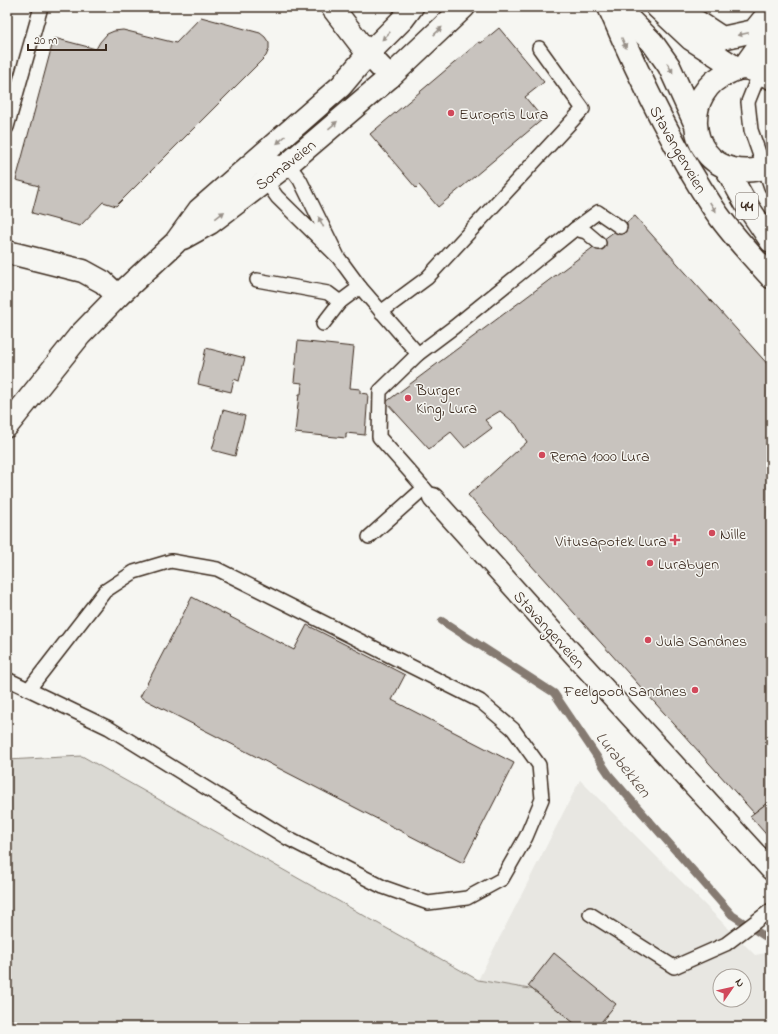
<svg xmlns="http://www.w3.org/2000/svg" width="778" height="1034" font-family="'Indie Flower',sans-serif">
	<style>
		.built { fill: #e8e7e2; fill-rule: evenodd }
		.green { fill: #dad9d3; stroke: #8a8278 }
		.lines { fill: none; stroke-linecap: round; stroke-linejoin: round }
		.stream { stroke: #857a71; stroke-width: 8 }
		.building { fill: #c8c3be; stroke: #3b2a1e }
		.service-casing { stroke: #3b2a1e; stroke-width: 16 }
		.pedestrian-casing { stroke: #3b2a1e; stroke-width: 23 }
		.minor-casing { stroke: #3b2a1e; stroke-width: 25 }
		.secondary-casing { stroke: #3b2a1e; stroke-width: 25 }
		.primary-casing { stroke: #3b2a1e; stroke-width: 25 }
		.service { stroke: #f6f6f2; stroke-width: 13 }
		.pedestrian { stroke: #f6f6f2; stroke-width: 20 }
		.minor { stroke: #f6f6f2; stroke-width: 22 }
		.secondary { stroke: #f6f6f2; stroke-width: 22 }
		.primary { stroke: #f6f6f2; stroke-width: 22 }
		.oneway { fill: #989088 }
		.poi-dot { fill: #d1495b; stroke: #f6f6f2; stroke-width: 1.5 }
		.labels { text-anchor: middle; stroke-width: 3; stroke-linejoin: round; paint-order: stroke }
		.shield { fill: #f6f6f2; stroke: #73675e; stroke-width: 1 }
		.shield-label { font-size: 15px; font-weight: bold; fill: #3b2a1e }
		.poi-label { font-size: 16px; fill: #3b2a1e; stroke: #f6f6f2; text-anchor: start }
		.street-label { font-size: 16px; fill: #3b2a1e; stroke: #f6f6f2 }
		.water-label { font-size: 17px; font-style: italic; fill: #605248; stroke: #f6f6f2 }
	</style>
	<rect width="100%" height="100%" fill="#f6f6f2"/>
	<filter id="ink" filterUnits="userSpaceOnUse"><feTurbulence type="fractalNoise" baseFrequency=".025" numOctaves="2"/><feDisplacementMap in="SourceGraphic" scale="8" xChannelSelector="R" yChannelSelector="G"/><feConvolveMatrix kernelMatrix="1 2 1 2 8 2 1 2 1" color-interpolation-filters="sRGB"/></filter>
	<g filter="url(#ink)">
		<!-- built -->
		<path class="built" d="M 580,780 L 755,955 L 771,952 L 771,1027 L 614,1027 L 564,995 L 478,980 ZM 720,976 L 744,976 L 744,1000 L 720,1000 Z"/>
		<!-- green -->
		<polygon class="green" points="82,756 478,980 564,995 614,1027 7,1027 7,760"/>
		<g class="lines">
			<!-- stream -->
			<polyline class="stream" points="442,621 554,693 610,776 732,915 769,939 771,939"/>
		</g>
		<!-- building -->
		<g class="building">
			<polygon points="201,17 260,33 265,37 269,43 269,49 266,56 116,206 103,202 80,226 32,213 39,186 16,180 54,38 96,49 100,42 107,34 114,31 123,30 176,43"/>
			<polygon points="499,28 544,82 525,97 543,119 438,207 419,185 416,188 370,134 479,42 481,43"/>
			<polygon points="635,216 771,368 771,800 754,813 468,495 527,442 516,424 500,411 485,420 492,428 465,448 451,432 429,449 386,402"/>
			<polygon points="298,341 354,347 350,388 360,389 360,393 368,394 365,435 346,433 346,438 295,433 299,394 301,394 302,383 294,382"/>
			<polygon points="206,348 245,358 239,381 234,379 231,392 198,384"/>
			<polygon points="223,410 245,416 235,456 212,450"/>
			<polygon points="192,597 294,650 307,625 405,675 392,700 514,763 463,863 140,697"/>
			<polygon points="771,800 771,840 750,816"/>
			<polygon points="554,953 616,1004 597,1027 579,1027 528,986"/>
		</g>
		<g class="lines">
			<!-- service casing -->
			<g class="service-casing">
				<g id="service">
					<polyline points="771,55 760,72 748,102 751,130 771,187"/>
					<polyline points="7,127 41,7"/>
					<polyline points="575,229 598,212 620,227"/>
					<polyline points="338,257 277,197 265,180 259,159 288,164 300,180 338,257 360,287 418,354"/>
					<polyline points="257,280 328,293 340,302"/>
					<polyline points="381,312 427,278 583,109 539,48"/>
					<polyline points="323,324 340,302 360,287"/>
					<polyline points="433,498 379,437 380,391 418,354 454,327 575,229 586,232 599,243"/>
					<polyline points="369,537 424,488"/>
					<polyline points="7,679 109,728 287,838 383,887 428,903 467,898 502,879 526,837 542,799 539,765 513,729 480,701 217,569 171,561 134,572 105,591 29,689"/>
					<polyline points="590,914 674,967 726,944 771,910"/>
				</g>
			</g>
			<!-- pedestrian casing -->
			<g class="pedestrian-casing">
				<polyline id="pedestrian" points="433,498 574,655 771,870"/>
			</g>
			<!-- minor casing -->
			<g class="minor-casing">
				<g id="minor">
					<polyline points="332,7 368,54 390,77"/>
					<polyline points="7,252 83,271 103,282 118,296"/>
				</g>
			</g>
			<!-- secondary casing -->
			<g class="secondary-casing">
				<g id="secondary">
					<polyline points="183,238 210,223 288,164 390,77 464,7"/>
					<polyline points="7,426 80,335 118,296 175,243 199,210 341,86 368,54 403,19 412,7"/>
				</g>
			</g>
			<!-- primary casing -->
			<g class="primary-casing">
				<g id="primary">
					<path d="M 609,7 C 639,77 672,146 714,209 C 730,233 751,255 771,277"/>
					<polyline points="617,7 652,42 669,66 695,123"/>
					<polyline points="657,7 691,39 738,69"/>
					<polyline points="679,7 690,17 722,38 754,31 771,10"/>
					<polyline points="743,68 771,29"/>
					<path d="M 771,78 C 763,74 752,68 742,68 C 738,68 732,71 728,73 C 683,91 686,159 733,169 C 747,172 759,171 771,164"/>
					<polyline points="726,168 746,204 771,241"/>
				</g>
			</g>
			<!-- service -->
			<use href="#service" class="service"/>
			<!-- pedestrian -->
			<use href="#pedestrian" class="pedestrian"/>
			<!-- minor -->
			<use href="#minor" class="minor"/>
			<!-- secondary -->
			<use href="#secondary" class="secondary"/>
			<!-- primary -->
			<use href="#primary" class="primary"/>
		</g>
		<!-- one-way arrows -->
		<defs><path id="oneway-solid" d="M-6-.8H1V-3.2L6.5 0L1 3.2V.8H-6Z"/></defs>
		<g class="oneway">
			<use href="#oneway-solid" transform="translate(438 31) rotate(-44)"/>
			<use href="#oneway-solid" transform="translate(743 34) rotate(168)"/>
			<use href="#oneway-solid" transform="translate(386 36) rotate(135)"/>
			<use href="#oneway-solid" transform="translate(624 43) rotate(67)"/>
			<use href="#oneway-solid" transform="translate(670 68) rotate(60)"/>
			<use href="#oneway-solid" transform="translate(333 125) rotate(-40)"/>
			<use href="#oneway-solid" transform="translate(281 140) rotate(138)"/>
			<use href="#oneway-solid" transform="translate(713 207) rotate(57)"/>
			<use href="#oneway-solid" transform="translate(220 215) rotate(-38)"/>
			<use href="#oneway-solid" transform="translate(321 222) rotate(-116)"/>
		</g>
	</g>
	<!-- markers -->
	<g class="poi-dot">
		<circle cx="451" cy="113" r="4"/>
		<circle cx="408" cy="398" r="4"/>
		<circle cx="542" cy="455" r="4"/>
		<circle cx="712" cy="533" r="4"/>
		<path d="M673 534h4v4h4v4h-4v4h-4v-4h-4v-4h4z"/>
		<circle cx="650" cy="563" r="4"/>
		<circle cx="648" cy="640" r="4"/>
		<circle cx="695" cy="690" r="4"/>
	</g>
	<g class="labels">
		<!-- shield labels -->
		<rect class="shield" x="736" y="193" width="22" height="26" rx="3"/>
		<g class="shield-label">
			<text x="747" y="211">44</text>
		</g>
		<!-- poi labels -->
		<g class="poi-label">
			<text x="459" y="119">Europris Lura</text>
			<text x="416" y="395">Burger<tspan x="416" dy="18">King, Lura</tspan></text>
			<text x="550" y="461">Rema 1000 Lura</text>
			<text x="720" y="539">Nille</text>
			<text x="667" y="546" text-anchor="end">Vitusapotek Lura</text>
			<text x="658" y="569">Lurabyen</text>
			<text x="656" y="646">Jula Sandnes</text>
			<text x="687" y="696" text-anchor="end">Feelgood Sandnes</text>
		</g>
		<!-- street labels -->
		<g class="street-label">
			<text transform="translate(679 149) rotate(60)" y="6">Stavangerveien</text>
			<text transform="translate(285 164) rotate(-38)" y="6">Somaveien</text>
			<text transform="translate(550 629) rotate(48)" y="6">Stavangerveien</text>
		</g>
		<!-- water labels -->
		<g class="water-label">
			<text transform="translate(624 764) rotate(52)" y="6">Lurabekken</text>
		</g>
	</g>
	<!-- margin -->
	<rect width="778" height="1034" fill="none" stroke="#f6f6f2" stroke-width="24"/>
	<rect x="12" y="12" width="754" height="1010" fill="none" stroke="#3b2a1e" stroke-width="1.5" filter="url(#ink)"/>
	<!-- north arrow -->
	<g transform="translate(732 988) rotate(56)"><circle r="19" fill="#f6f6f2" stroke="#aba49d"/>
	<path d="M0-3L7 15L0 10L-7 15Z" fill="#d1495b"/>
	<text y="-6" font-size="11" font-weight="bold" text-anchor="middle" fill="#3b2a1e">N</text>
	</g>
	<!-- scale -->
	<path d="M28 44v6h78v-6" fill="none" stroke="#3b2a1e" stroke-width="2"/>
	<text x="34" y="44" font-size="12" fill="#3b2a1e" stroke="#f6f6f2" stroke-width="3" paint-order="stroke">20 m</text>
</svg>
